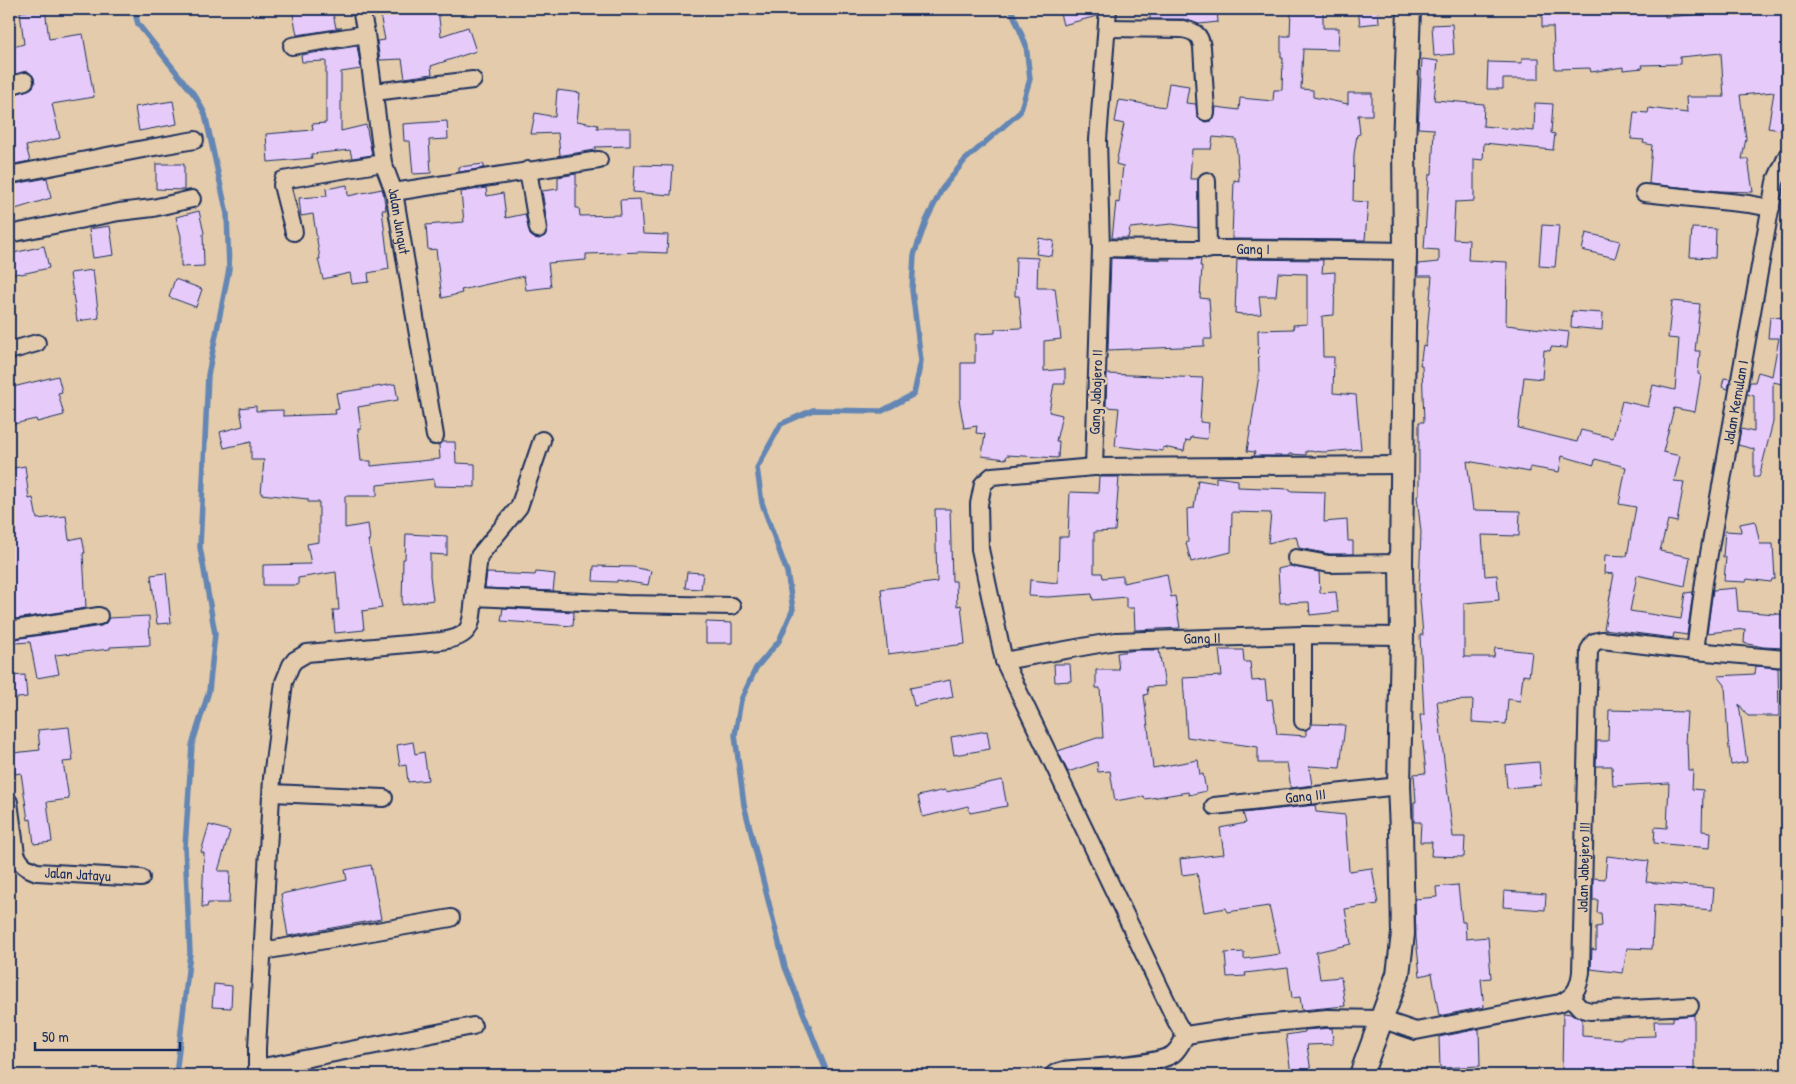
<svg xmlns="http://www.w3.org/2000/svg" width="1796" height="1084" font-family="'Patrick Hand',sans-serif">
	<style>
		.lines { fill: none; stroke-linecap: round; stroke-linejoin: round }
		.stream { stroke: #6486b4; stroke-width: 5.5 }
		.building { fill: #e6cbfa; stroke: #1b2f5e }
		.street-casing { stroke: #1b2f5e; stroke-width: 20 }
		.secondary-casing { stroke: #1b2f5e; stroke-width: 26 }
		.street { stroke: #e3cbab; stroke-width: 16 }
		.secondary { stroke: #e3cbab; stroke-width: 22 }
		.labels { text-anchor: middle; stroke-width: 5; stroke-linejoin: round; paint-order: stroke }
		.street-label { font-size: 15px; fill: #1b2f5e; stroke: #e3cbab }
	</style>
	<rect width="100%" height="100%" fill="#e3cbab"/>
	<filter id="ink" filterUnits="userSpaceOnUse"><feTurbulence type="fractalNoise" baseFrequency=".02" numOctaves="2"/><feDisplacementMap in="SourceGraphic" scale="10" xChannelSelector="R" yChannelSelector="G"/><feConvolveMatrix kernelMatrix="1 2 1 2 8 2 1 2 1" color-interpolation-filters="sRGB"/></filter>
	<g filter="url(#ink)">
		<g class="lines">
			<!-- stream -->
			<g class="stream">
				<polyline points="134,9 138,24 196,97 205,114 227,214 229,269 208,375 200,547 215,634 209,691 192,745 185,847 190,953 176,1075"/>
				<polyline points="828,1075 785,967 744,805 735,735 741,700 756,668 779,641 793,609 787,572 762,503 757,468 781,424 813,410 882,411 914,394 921,361 912,290 914,255 926,221 942,189 965,160 1020,112 1030,79 1026,45 1011,9"/>
			</g>
		</g>
		<!-- building -->
		<g class="building">
			<polygon points="45,9 49,39 83,34 94,97 52,104 60,138 26,146 30,161 9,165 9,123 10,123 9,96 28,90 33,87 35,83 34,78 28,71 9,76 9,48 24,44 20,12"/>
			<polygon points="292,9 332,9 336,28 342,28 297,35"/>
			<polygon points="379,9 438,9 441,36 468,27 476,51 431,66 432,74 405,78 402,59 380,60 377,41 385,40"/>
			<polygon points="1059,9 1098,9 1097,16 1063,25"/>
			<polygon points="1186,9 1207,9 1208,11 1217,11 1218,22 1199,24 1184,19 1150,19 1150,11 1186,11"/>
			<polygon points="1291,9 1323,9 1323,28 1339,28 1338,50 1303,49 1301,89 1313,90 1313,97 1348,104 1348,93 1372,93 1372,115 1358,115 1360,134 1357,135 1354,154 1353,201 1368,202 1365,240 1232,239 1234,180 1239,181 1236,139 1213,137 1211,149 1192,149 1190,179 1198,179 1198,228 1172,224 1130,228 1128,238 1112,238 1116,202 1119,203 1123,166 1116,164 1124,124 1115,122 1119,100 1165,107 1169,83 1189,86 1186,103 1196,104 1197,117 1201,121 1206,122 1211,121 1215,117 1216,107 1239,110 1240,98 1273,101 1274,90 1282,90 1283,58 1281,58 1281,36 1290,36"/>
			<polygon points="1378,9 1379,23 1360,25 1358,10"/>
			<polygon points="1542,9 1664,9 1665,17 1703,14 1702,9 1726,9 1727,13 1762,11 1761,9 1784,9 1787,36 1787,131 1768,128 1774,92 1740,95 1746,138 1742,159 1748,159 1753,192 1720,191 1649,184 1652,145 1643,143 1644,140 1631,139 1634,112 1648,113 1649,108 1687,113 1686,97 1724,97 1721,53 1680,57 1680,64 1642,65 1643,68 1623,70 1623,67 1591,72 1590,68 1555,69 1553,27 1542,27"/>
			<polygon points="1452,24 1454,54 1434,56 1432,25"/>
			<polygon points="357,46 361,69 341,72 341,131 366,125 372,155 352,158 350,150 311,154 312,158 268,162 266,134 313,130 312,124 326,123 326,61 302,62 301,55"/>
			<polygon points="1522,58 1539,58 1539,79 1503,79 1503,89 1487,89 1488,62 1522,63"/>
			<polygon points="1422,59 1438,61 1434,100 1484,104 1483,126 1534,131 1535,103 1553,104 1551,133 1555,134 1553,150 1484,143 1483,160 1474,159 1474,201 1455,202 1453,239 1469,240 1468,260 1507,262 1506,325 1569,332 1567,348 1551,347 1550,351 1544,350 1542,379 1524,377 1518,428 1577,442 1581,430 1613,438 1622,401 1648,407 1653,385 1675,390 1679,339 1668,338 1672,301 1700,304 1695,351 1700,351 1698,374 1701,375 1695,412 1674,408 1663,452 1680,456 1674,481 1684,482 1677,522 1668,520 1660,551 1690,557 1685,586 1637,575 1630,611 1681,619 1685,593 1693,592 1687,635 1674,633 1673,638 1604,629 1614,574 1604,573 1605,555 1627,556 1636,507 1619,504 1626,467 1595,459 1594,465 1562,456 1559,472 1530,467 1530,472 1467,461 1473,510 1520,511 1519,536 1482,535 1485,576 1497,575 1499,600 1464,603 1464,657 1494,657 1495,648 1532,652 1529,676 1523,675 1520,701 1508,699 1506,724 1472,722 1473,700 1437,701 1453,837 1465,837 1464,857 1431,856 1432,842 1420,842 1421,822 1414,822 1414,802 1416,802 1414,774 1426,773 1420,715 1424,715 1420,635 1423,635 1419,588 1421,532 1417,496 1419,496 1419,422 1424,422 1422,365 1420,365 1423,345 1426,346 1432,276 1418,276 1418,264 1439,262 1439,250 1424,249 1429,175 1432,175 1434,129 1418,128"/>
			<polygon points="557,90 580,93 577,121 598,125 597,128 630,128 630,146 595,147 595,150 557,156 560,155 558,133 531,134 535,113 555,117"/>
			<polygon points="173,101 177,124 139,131 135,107"/>
			<polygon points="447,121 448,139 429,140 431,173 413,174 410,141 404,141 403,124"/>
			<polygon points="156,164 184,164 184,190 156,189"/>
			<polygon points="484,164 484,168 459,172 459,167"/>
			<polygon points="635,165 673,166 671,195 633,192"/>
			<polygon points="576,174 576,208 579,208 580,216 621,215 620,200 640,199 643,234 668,235 667,253 641,252 586,254 586,260 548,263 551,287 526,290 524,276 461,290 462,293 442,298 436,249 428,250 426,225 464,222 461,192 486,188 487,196 503,193 506,218 525,214 530,235 534,238 539,239 545,236 548,228 542,191 558,189 558,177"/>
			<polygon points="47,178 51,198 12,210 9,198 9,185"/>
			<polygon points="347,185 348,196 382,189 383,192 386,210 382,210 389,269 368,273 369,282 352,284 350,273 323,279 318,259 320,259 313,214 301,216 299,198 327,196 326,189"/>
			<polygon points="199,211 204,233 203,234 204,266 181,267 181,236 176,217"/>
			<polygon points="1542,225 1559,226 1555,267 1539,266"/>
			<polygon points="110,226 114,255 93,258 89,229"/>
			<polygon points="1692,228 1716,229 1715,258 1690,257"/>
			<polygon points="1586,233 1620,241 1615,258 1582,250"/>
			<polygon points="1039,238 1054,241 1052,256 1036,254"/>
			<polygon points="44,246 49,268 21,274 20,273 9,275 9,254"/>
			<polygon points="1016,257 1038,258 1037,288 1055,288 1061,339 1044,341 1044,371 1065,369 1065,384 1054,384 1049,412 1062,415 1056,441 1059,441 1058,458 1007,455 1006,459 982,456 985,434 976,433 977,426 964,428 959,400 961,399 961,363 975,363 975,334 995,333 995,329 1022,328 1019,296 1015,296"/>
			<polygon points="1111,258 1170,260 1170,259 1201,259 1200,266 1202,266 1200,298 1209,299 1212,339 1204,339 1204,346 1108,350"/>
			<polygon points="1237,259 1323,260 1322,273 1335,272 1334,315 1322,316 1323,357 1334,357 1333,393 1356,395 1361,449 1325,452 1306,451 1306,455 1289,454 1289,456 1254,456 1255,452 1247,451 1259,375 1258,330 1294,329 1293,325 1307,324 1307,274 1278,273 1276,296 1259,296 1261,314 1242,315 1242,314 1235,313"/>
			<polygon points="93,270 99,318 77,321 70,273"/>
			<polygon points="175,279 202,289 196,307 169,297"/>
			<polygon points="1572,311 1603,313 1602,330 1571,327"/>
			<polygon points="1770,317 1787,318 1787,385 1773,382 1773,422 1759,477 1754,477 1754,449 1738,445 1741,429 1754,432 1754,396 1747,394 1750,382 1755,382 1758,372 1772,376 1779,338 1768,338"/>
			<polygon points="1107,374 1203,378 1200,422 1209,423 1207,439 1191,437 1190,441 1186,440 1184,451 1163,447 1163,451 1115,446 1119,408 1106,407"/>
			<polygon points="58,376 62,392 58,393 64,415 37,422 36,419 9,425 9,388"/>
			<polygon points="1724,378 1730,379 1728,389 1722,387"/>
			<polygon points="395,384 398,400 358,407 361,429 358,429 361,461 371,461 371,466 440,459 439,445 442,442 455,442 456,463 475,464 475,487 434,486 434,479 377,485 377,496 345,496 345,528 368,524 370,540 368,540 382,608 362,611 364,630 335,633 333,610 339,610 336,572 298,578 298,585 263,585 263,565 311,564 307,544 319,542 319,502 308,502 308,499 261,494 264,460 251,460 251,442 224,448 220,432 243,426 240,408 256,406 256,411 283,410 283,416 336,414 335,410 339,409 336,393"/>
			<polygon points="25,466 29,499 33,498 37,519 66,516 69,540 82,537 85,553 83,553 86,608 9,620 9,469"/>
			<polygon points="1099,477 1119,477 1115,531 1094,532 1094,573 1102,573 1103,578 1123,576 1123,583 1167,574 1171,597 1175,596 1180,628 1135,630 1134,608 1126,608 1126,597 1093,600 1092,594 1048,597 1029,596 1030,580 1058,583 1059,537 1068,537 1070,492 1098,493"/>
			<polygon points="1216,477 1238,480 1238,487 1290,489 1291,491 1325,492 1324,522 1347,520 1348,541 1353,541 1353,554 1330,554 1299,548 1296,536 1268,543 1271,513 1232,512 1231,552 1191,562 1186,543 1188,542 1187,509 1194,508 1198,480 1216,483"/>
			<polygon points="935,509 950,509 952,581 956,581 957,606 961,605 965,644 888,654 881,589 937,582"/>
			<polygon points="1755,521 1760,544 1773,544 1775,579 1772,579 1771,582 1747,579 1746,582 1724,581 1726,557 1723,557 1725,531 1741,532 1740,524"/>
			<polygon points="406,534 447,536 447,555 430,554 430,576 433,600 402,605 403,559 405,559"/>
			<polygon points="594,566 633,567 651,571 648,585 617,580 617,582 593,581"/>
			<polygon points="1290,566 1319,572 1320,593 1336,592 1338,612 1310,615 1309,602 1280,603 1278,569"/>
			<polygon points="536,572 555,574 553,591 485,588 487,573 535,575"/>
			<polygon points="687,572 703,573 701,589 685,588"/>
			<polygon points="166,573 171,623 157,624 151,575"/>
			<polygon points="1736,588 1738,611 1775,614 1776,612 1777,614 1787,615 1787,648 1763,647 1744,643 1745,629 1707,633 1713,590"/>
			<polygon points="503,608 574,612 573,626 501,621"/>
			<polygon points="149,616 150,645 110,647 110,649 55,655 59,674 37,678 30,642 15,643 15,639 101,626 106,623 109,618"/>
			<polygon points="706,622 732,623 732,643 706,643"/>
			<polygon points="1136,650 1159,650 1165,686 1147,687 1148,694 1144,695 1153,768 1198,760 1200,775 1203,774 1206,791 1189,795 1188,792 1145,799 1144,796 1115,801 1110,771 1098,772 1097,762 1068,772 1058,751 1097,738 1103,738 1100,688 1096,688 1096,670 1119,670 1117,653"/>
			<polygon points="1219,650 1243,650 1244,662 1250,662 1252,681 1265,680 1267,700 1272,699 1277,734 1306,736 1306,730 1312,724 1345,725 1340,768 1309,766 1312,785 1291,788 1287,763 1258,763 1258,747 1187,737 1183,678 1222,676"/>
			<polygon points="1054,664 1070,664 1071,681 1055,682"/>
			<polygon points="1756,666 1778,668 1779,716 1748,716 1739,704 1747,762 1731,765 1728,739 1725,685 1718,676 1755,674"/>
			<polygon points="25,675 27,697 9,699 9,676"/>
			<polygon points="950,680 953,697 914,706 910,688"/>
			<polygon points="1609,710 1687,712 1685,743 1687,743 1688,770 1693,770 1692,789 1703,790 1702,831 1711,832 1710,848 1654,843 1655,827 1667,828 1669,783 1613,786 1612,766 1596,766 1597,741 1608,741"/>
			<polygon points="69,727 73,761 63,762 69,799 47,802 52,842 34,844 31,819 28,820 21,773 15,774 13,753 40,750 38,730"/>
			<polygon points="987,731 990,749 954,755 951,737"/>
			<polygon points="413,742 415,754 424,752 428,780 408,782 406,765 400,766 397,745"/>
			<polygon points="1539,762 1541,785 1507,788 1505,765"/>
			<polygon points="1002,780 1007,806 970,813 968,806 923,817 918,796 945,790 946,792"/>
			<polygon points="1315,805 1316,812 1345,815 1349,871 1372,868 1378,904 1345,909 1351,944 1316,952 1320,979 1341,977 1345,1006 1302,1010 1300,997 1292,998 1288,968 1245,973 1246,976 1227,977 1225,953 1244,952 1244,959 1280,954 1269,906 1227,912 1226,908 1204,912 1197,873 1182,875 1180,859 1224,854 1220,828 1246,823 1243,813"/>
			<polygon points="209,825 230,831 218,871 230,871 229,903 208,903 207,907 202,907 204,853 201,852"/>
			<polygon points="1607,856 1649,861 1646,882 1714,888 1712,910 1654,905 1652,949 1627,948 1623,973 1591,969 1592,949 1596,950 1596,927 1602,926 1601,913 1597,913 1598,900 1593,900 1593,878 1605,879"/>
			<polygon points="371,865 381,919 288,936 281,894 347,880 345,870"/>
			<polygon points="1458,885 1462,922 1465,922 1466,939 1488,937 1491,978 1481,979 1484,1007 1439,1016 1432,973 1420,976 1416,938 1415,899 1437,897 1436,887"/>
			<polygon points="1504,891 1546,894 1545,910 1503,907"/>
			<polygon points="214,984 232,986 231,1008 212,1007"/>
			<polygon points="1563,1013 1572,1014 1582,1019 1582,1036 1622,1039 1622,1037 1655,1036 1654,1021 1673,1021 1673,1017 1694,1015 1694,1075 1562,1075"/>
			<polygon points="1332,1028 1333,1044 1307,1045 1311,1072 1291,1074 1286,1035 1305,1032 1305,1030"/>
			<polygon points="1479,1029 1480,1066 1440,1068 1439,1037"/>
		</g>
		<g class="lines">
			<!-- street casing -->
			<g class="street-casing">
				<g id="street">
					<path id="s1" d="M 361,9 L 366,34 L 383,163 L 394,192 L 435,436"/>
					<polyline points="1108,9 1098,140 1101,248 1094,467 1402,465"/>
					<path d="M 1107,28 L 1182,29 C 1194,31 1200,34 1202,47 L 1206,112"/>
					<polyline points="292,46 366,34"/>
					<polyline points="9,86 25,81"/>
					<polyline points="374,92 473,80"/>
					<polyline points="528,170 538,229"/>
					<polyline points="9,175 143,149 195,140"/>
					<polyline points="1207,181 1208,250"/>
					<polyline points="394,192 599,160"/>
					<polyline points="1644,193 1749,204 1771,208"/>
					<polyline points="294,232 282,185 283,180 383,163"/>
					<polyline points="9,234 119,212 153,208 192,199"/>
					<path id="s2" d="M 1101,248 C 1202,250 1304,248 1405,251"/>
					<polyline points="9,351 37,343"/>
					<path id="s3" d="M 1094,467 L 992,476 L 983,484 L 979,504 L 980,549 L 1004,661 L 1176,1021 L 1183,1033 L 1186,1035 L 1251,1025 L 1327,1018 L 1380,1019 L 1416,1031 L 1560,1003 C 1575,996 1579,988 1581,972 L 1589,650 L 1594,642 L 1602,640 L 1695,651 L 1787,659"/>
					<polyline points="1296,558 1329,564 1401,563"/>
					<polyline points="474,597 479,556 519,507 542,440"/>
					<polyline points="9,630 99,616"/>
					<path id="s4" d="M 1695,651 L 1704,582 L 1775,182 L 1787,156"/>
					<path id="s5" d="M 1004,661 L 1116,641 L 1303,635 L 1402,636"/>
					<polyline points="1303,721 1303,635"/>
					<polyline points="272,793 384,798"/>
					<path id="s6" d="M 9,802 L 16,854 C 21,865 26,868 37,872 L 141,878"/>
					<path id="s7" d="M 1214,806 L 1399,786"/>
					<polyline points="263,951 451,918"/>
					<polyline points="1571,998 1580,1008 1590,1011 1690,1006"/>
					<polyline points="258,1068 473,1026"/>
					<path d="M 257,1075 L 257,1048 L 272,778 L 284,682 L 291,665 L 295,660 L 307,653 L 441,641 C 473,637 471,625 474,597 L 626,604 L 732,606"/>
					<path d="M 1053,1075 L 1057,1072 L 1064,1070 C 1087,1067 1156,1066 1173,1054 C 1179,1049 1182,1042 1186,1035"/>
				</g>
			</g>
			<!-- secondary casing -->
			<g class="secondary-casing">
				<polyline id="secondary" points="1361,1075 1398,974 1403,934 1401,830 1399,786 1402,636 1401,563 1405,251 1404,146 1409,9"/>
			</g>
			<!-- street -->
			<use href="#street" class="street"/>
			<!-- secondary -->
			<use href="#secondary" class="secondary"/>
		</g>
	</g>
	<g class="labels">
		<!-- street labels -->
		<g class="street-label">
			<text dy="5" stroke="none"><textPath href="#s1" startOffset="216">Jalan Jungut</textPath></text>
			<text dy="5" stroke="none"><textPath href="#s2" startOffset="152">Gang I</textPath></text>
			<text transform="translate(1096 392) rotate(-88)" y="5">Gang Jabajero II</text>
			<text dy="5" stroke="none"><textPath href="#s4" startOffset="252">Jalan Kemulan I</textPath></text>
			<text dy="5" stroke="none"><textPath href="#s5" startOffset="200">Gang II</textPath></text>
			<text dy="5" stroke="none"><textPath href="#s7" startOffset="92">Gang III</textPath></text>
			<text dy="5" stroke="none"><textPath href="#s3" startOffset="1235">Jalan Jabejero III</textPath></text>
			<text dy="5" stroke="none"><textPath href="#s6" startOffset="122">Jalan Jatayu</textPath></text>
		</g>
	</g>
	<!-- margin -->
	<rect width="1796" height="1084" fill="none" stroke="#e3cbab" stroke-width="30"/>
	<rect x="15" y="15" width="1766" height="1054" fill="none" stroke="#1b2f5e" stroke-width="2" filter="url(#ink)"/>
	<!-- scale -->
	<path d="M35 1042v8h145v-8" fill="none" stroke="#1b2f5e" stroke-width="2.5"/>
	<text x="42" y="1042" font-size="15" fill="#1b2f5e" stroke="#e3cbab" stroke-width="4" paint-order="stroke">50 m</text>
</svg>
